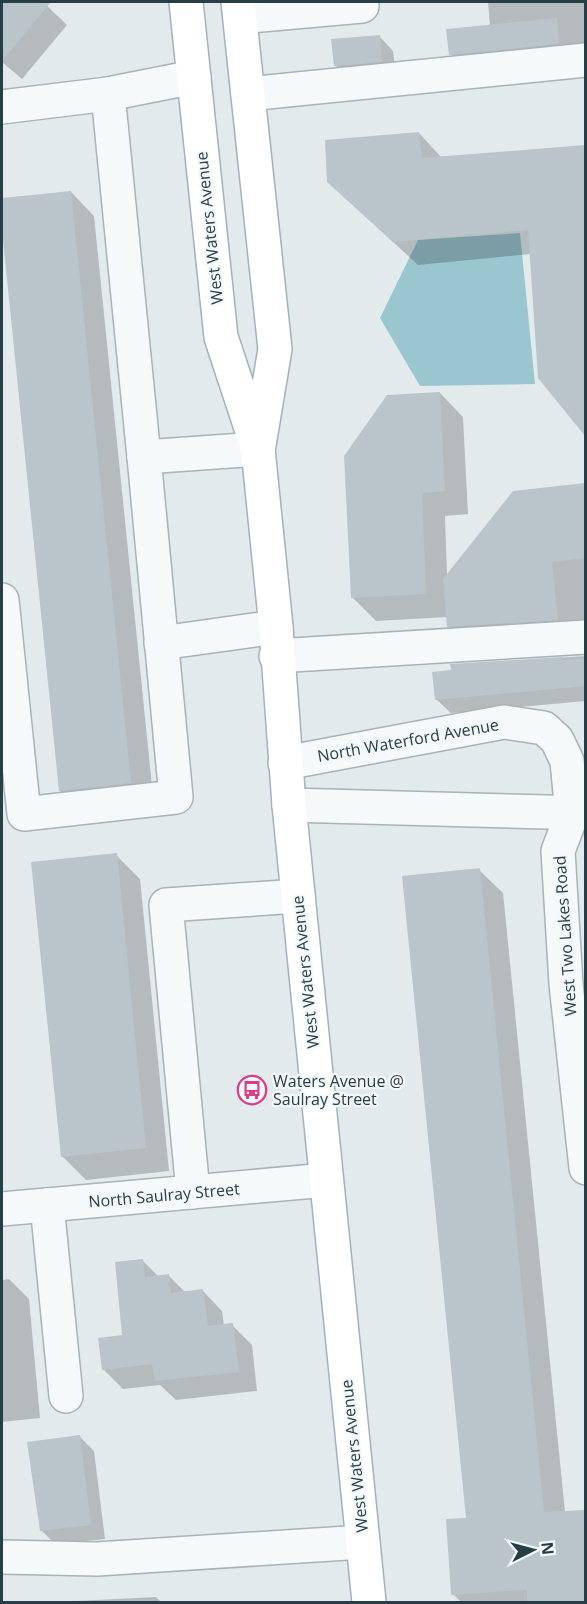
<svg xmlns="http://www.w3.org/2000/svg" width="587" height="1604" font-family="'Open Sans',sans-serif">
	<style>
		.water { fill: #9ac6d0 }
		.shadow { fill: #0003 }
		.building { fill: #b9c5cb }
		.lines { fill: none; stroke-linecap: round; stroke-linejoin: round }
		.minor-casing { stroke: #a7b3b7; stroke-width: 36 }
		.major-casing { stroke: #a0b3ba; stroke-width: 36 }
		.minor { stroke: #f6f9fa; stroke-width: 33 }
		.major { stroke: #fff; stroke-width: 33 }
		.labels { text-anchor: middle; stroke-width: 4.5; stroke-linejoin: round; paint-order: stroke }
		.street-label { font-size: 16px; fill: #283e47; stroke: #f3f8f9 }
		.poi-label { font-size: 16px; fill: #283e47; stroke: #f3f8f9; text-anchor: start }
	</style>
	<rect width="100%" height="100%" fill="#e3eaec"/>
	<!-- water -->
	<polygon class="water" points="520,233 535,384 420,386 380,318 418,240"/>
	<!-- shadow -->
	<g class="shadow">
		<polygon points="2,2 43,2 67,25 22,79 2,62"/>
		<polygon points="488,2 586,2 586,67 473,76 451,54 490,26"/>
		<polygon points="379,36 393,51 396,75 350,80 336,66"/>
		<polygon points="419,133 442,158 586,146 586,433 581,429 531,254 418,265 352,204"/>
		<polygon points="71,192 94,216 154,806 84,814 60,791 2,216 2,199"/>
		<polygon points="440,393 463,417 468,514 445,516 447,576 514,492 586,484 586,641 469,647 448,626 448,617 376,621 352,597"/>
		<polygon points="586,656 586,701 451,713 436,699 452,672 452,665"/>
		<polygon points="116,855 140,879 169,1171 86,1180 62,1156"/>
		<polygon points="479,870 503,893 565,1512 586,1511 586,1602 461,1602 453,1594 468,1519"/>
		<polygon points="142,1260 159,1277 169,1276 186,1293 203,1291 222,1311 224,1326 232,1325 252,1345 257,1391 176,1400 160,1385 123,1389 104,1370 124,1337"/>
		<polygon points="9,1279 29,1299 40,1418 2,1422 2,1280"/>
		<polygon points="80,1437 94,1451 105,1539 55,1544 41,1530"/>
		<polygon points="156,1597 161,1602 77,1602 76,1601"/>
	</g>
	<!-- building -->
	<g class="building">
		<polygon points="2,2 51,2 2,61"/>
		<polygon points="557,18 559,44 449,55 446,29"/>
		<polygon points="380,35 382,62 334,66 331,39"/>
		<polygon points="419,132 422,158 585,145 585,436 538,378 528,230 393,242 327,182 325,140"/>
		<polygon points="71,191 131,783 59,791 2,230 2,198"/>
		<polygon points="440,392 445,491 422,493 426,594 351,598 344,456 387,395"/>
		<polygon points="585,483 585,558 552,562 558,620 447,627 443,579 513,491"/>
		<polygon points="562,657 562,660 585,658 585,686 435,700 432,672 451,670 450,664"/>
		<polygon points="117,853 146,1148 61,1157 31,862"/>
		<polygon points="480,868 544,1512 585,1510 585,1602 527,1602 527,1590 451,1595 446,1519 466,1518 402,876"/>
		<polygon points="143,1259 145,1277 169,1274 171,1293 203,1289 208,1326 233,1323 239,1372 155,1381 152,1364 102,1370 98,1338 122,1335 115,1262"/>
		<polygon points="80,1435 91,1525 40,1531 27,1442"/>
	</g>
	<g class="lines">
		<!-- minor casing -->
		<g class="minor-casing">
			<g id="minor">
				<polyline points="240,17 362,6 361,2"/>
				<polyline points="108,94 144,457"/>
				<polyline points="248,94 586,60"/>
				<polyline points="2,107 108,94 194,77"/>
				<polyline points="2,600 24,814 176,797 144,457 258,449"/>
				<polyline points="161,643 276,627"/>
				<polyline points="276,656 586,637"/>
				<polyline points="285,763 504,722 544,728 557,740 567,761 572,814 558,851 566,984 586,1168"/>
				<polyline points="289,805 586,813"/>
				<polyline points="193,1192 166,905 298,896"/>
				<polyline points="47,1205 66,1396"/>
				<polyline points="2,1209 326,1180"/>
				<polyline points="2,1557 97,1559 363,1542"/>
			</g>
		</g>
		<!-- major casing -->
		<g class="major-casing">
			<g id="major">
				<polyline points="186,2 221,337 258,449 276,627 289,805 369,1602"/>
				<polyline points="238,2 275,349 259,445"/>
			</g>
		</g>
		<!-- minor -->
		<use href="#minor" class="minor"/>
		<!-- major -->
		<use href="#major" class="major"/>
	</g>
	<!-- icons -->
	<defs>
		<g id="bus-ring" transform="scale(1.5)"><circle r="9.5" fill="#f3f8f9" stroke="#de3b8a" stroke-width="1.5"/><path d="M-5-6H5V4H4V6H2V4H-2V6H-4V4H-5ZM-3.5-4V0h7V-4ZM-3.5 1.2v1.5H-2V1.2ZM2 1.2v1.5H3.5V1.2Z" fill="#de3b8a"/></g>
	</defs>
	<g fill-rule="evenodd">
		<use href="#bus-ring" x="252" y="1090"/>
	</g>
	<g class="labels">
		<!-- street labels -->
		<g class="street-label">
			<text transform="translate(209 228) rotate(-96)" y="6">West Waters Avenue</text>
			<text transform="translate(408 740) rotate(-10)" y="6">North Waterford Avenue</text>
			<text transform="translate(565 936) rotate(-94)" y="6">West Two Lakes Road</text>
			<text transform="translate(305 972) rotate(-96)" y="6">West Waters Avenue</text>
			<text transform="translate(164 1195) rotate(-5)" y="6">North Saulray Street</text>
			<text transform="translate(354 1456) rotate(-96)" y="6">West Waters Avenue</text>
		</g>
		<!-- poi labels -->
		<g class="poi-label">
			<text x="273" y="1087">Waters Avenue @<tspan x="273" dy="18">Saulray Street</tspan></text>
		</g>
	</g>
	<!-- border -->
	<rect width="587" height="1604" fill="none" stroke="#283e47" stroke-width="6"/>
	<!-- north arrow -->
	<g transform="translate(533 1550) rotate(84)" stroke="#f3f8f9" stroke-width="4.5" paint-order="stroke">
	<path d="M0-4.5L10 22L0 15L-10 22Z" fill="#283e47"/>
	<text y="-9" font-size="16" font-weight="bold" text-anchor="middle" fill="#283e47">N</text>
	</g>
</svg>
